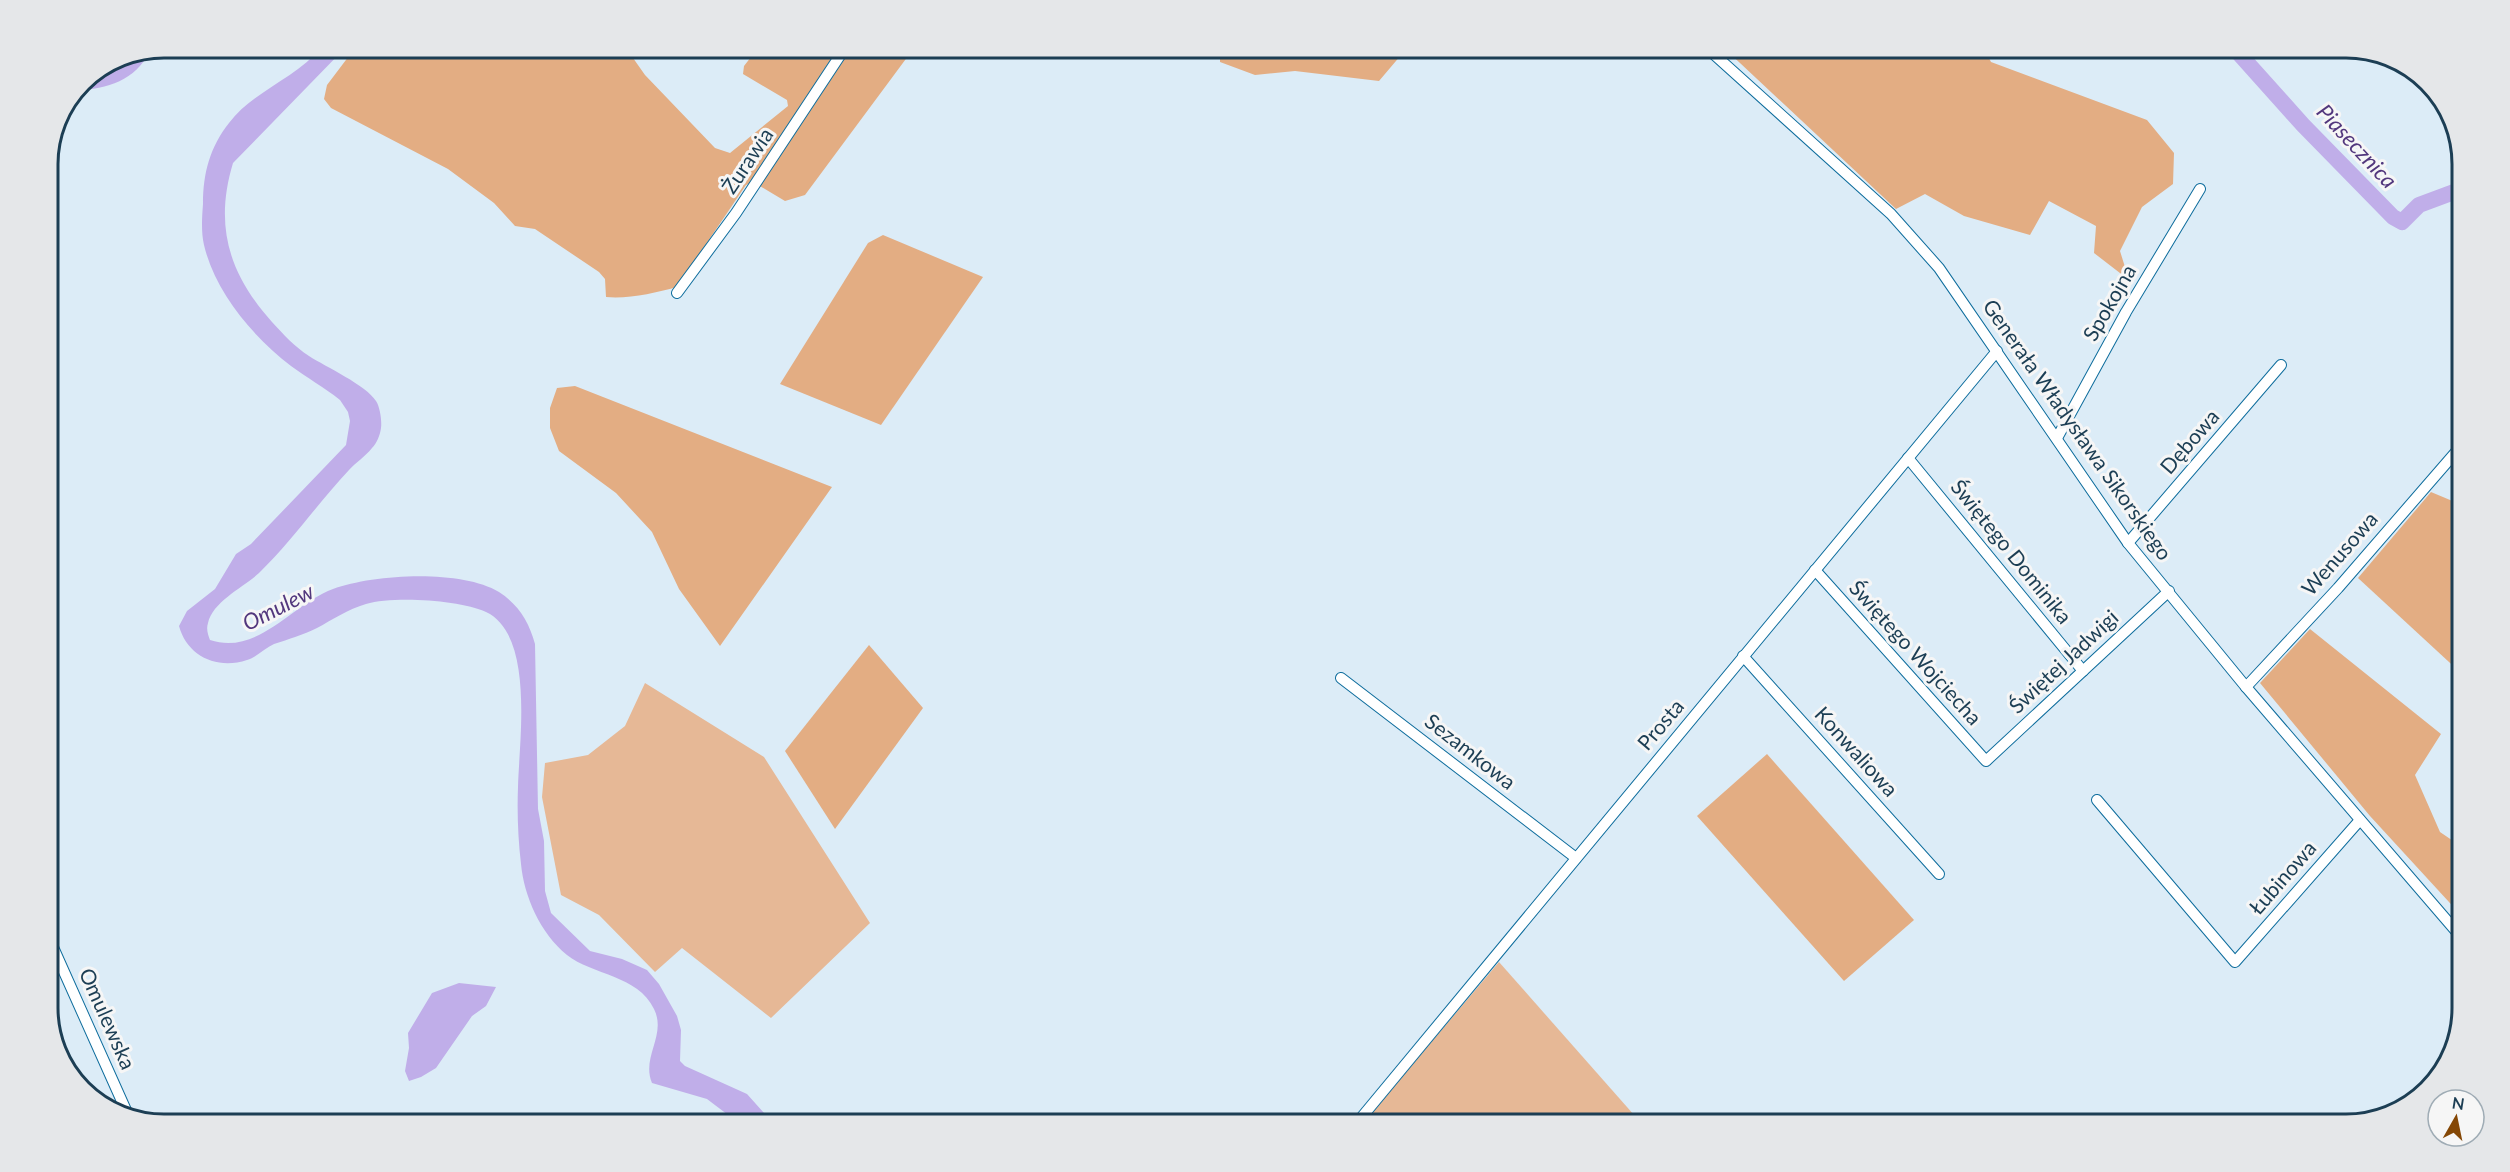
<svg xmlns="http://www.w3.org/2000/svg" width="2510" height="1172" font-family="Lato,sans-serif">
	<style>
		.green { fill: #e6b896 }
		.forest { fill: #e3ad83 }
		.water { fill: #c0aee9 }
		.lines { fill: none; stroke-linecap: round; stroke-linejoin: round }
		.river { stroke: #c0aee9; stroke-width: 16 }
		.minor-casing { stroke: #0e6d9d; stroke-width: 12 }
		.minor { stroke: #fff; stroke-width: 10 }
		.labels { text-anchor: middle; stroke-width: 6; stroke-linejoin: round; paint-order: stroke }
		.street-label { font-size: 21px; fill: #1c3e54; stroke: #f6f6f6 }
		.water-label { font-size: 22px; font-style: italic; fill: #52377d; stroke: #f6f6f6 }
		.rim { fill: none; stroke: #1c3e54; stroke-width: 3 }
	</style>
	<rect width="100%" height="100%" fill="#dcecf7"/>
	<!-- green -->
	<g class="green">
		<polygon points="645,683 764,757 870,923 771,1018 682,948 655,972 599,915 561,895 542,797 545,763 588,755 625,726"/>
		<polygon points="1499,962 1642,1124 1362,1124"/>
	</g>
	<!-- forest -->
	<g class="forest">
		<path d="M 355,48 L 626,48 L 645,75 L 715,148 L 730,153 L 788,106 L 787,100 L 743,74 L 744,66 L 758,48 L 914,48 L 805,195 L 785,201 L 753,182 L 746,185 L 677,287 C 655,293 629,299 606,297 L 605,279 L 599,272 L 535,229 L 515,226 L 494,203 L 448,169 L 331,108 L 324,99 L 327,85 Z"/>
		<polygon points="1220,48 1407,48 1379,81 1295,71 1255,75 1220,62"/>
		<polygon points="1724,48 1984,48 1991,62 2147,120 2174,153 2173,184 2142,207 2120,251 2129,280 2094,253 2096,226 2049,201 2030,235 1964,216 1925,194 1896,209"/>
		<polygon points="883,235 983,277 881,425 780,384 868,243"/>
		<polygon points="575,386 832,487 720,646 679,589 652,532 616,493 559,451 550,428 550,408 557,388"/>
		<polygon points="2431,492 2462,505 2462,674 2358,578"/>
		<polygon points="2310,629 2441,734 2415,775 2440,832 2462,847 2460,914 2370,816 2260,683"/>
		<polygon points="869,645 923,708 835,829 785,751"/>
		<polygon points="1767,754 1914,920 1844,981 1697,816"/>
	</g>
	<!-- water -->
	<g class="water">
		<path d="M 321,48 L 345,48 L 233,163 C 214,226 229,274 272,322 C 283,334 295,347 309,356 C 326,367 366,385 376,401 C 380,407 382,421 381,428 C 380,435 377,443 372,448 C 365,457 356,462 349,470 C 318,503 292,541 259,573 C 244,587 213,601 208,623 C 206,629 208,635 210,640 C 258,656 292,604 333,589 C 374,574 461,569 499,592 C 519,605 529,622 535,644 L 538,809 L 544,841 L 545,891 L 551,913 L 590,951 L 622,959 L 647,970 L 659,984 L 677,1016 L 681,1030 L 680,1061 L 685,1066 L 747,1094 L 774,1124 L 740,1124 L 707,1099 L 652,1083 C 641,1057 667,1035 654,1009 C 638,975 592,975 567,955 C 540,933 524,896 521,864 C 518,838 517,812 518,787 C 519,742 535,635 486,612 C 460,600 394,596 366,604 C 348,609 332,620 317,628 C 303,635 289,639 274,644 C 265,648 257,657 247,660 C 217,670 187,656 179,626 L 187,611 L 215,589 L 236,554 L 251,544 L 346,445 L 350,421 L 348,412 L 340,400 C 324,387 307,378 291,366 C 253,337 215,292 204,245 C 201,232 202,217 203,204 C 203,173 210,147 229,123 C 252,92 296,78 321,48 Z"/>
		<path d="M 150,51 C 135,81 108,88 76,91 C 92,67 123,56 150,51 Z"/>
		<polygon points="459,983 496,987 486,1006 472,1016 436,1068 421,1077 409,1081 405,1071 409,1048 408,1033 432,993"/>
	</g>
	<g class="lines">
		<!-- river -->
		<polyline class="river" points="2234,48 2303,125 2393,217 2402,222 2419,205 2462,189"/>
		<!-- minor casing -->
		<g class="minor-casing">
			<g id="minor">
				<polyline points="1707,48 1891,214 1939,268 2128,543 2246,687 2462,938"/>
				<polyline points="677,293 736,213 845,48"/>
				<polyline points="2057,438 2126,312 2200,189"/>
				<polyline points="1908,458 2083,671"/>
				<polyline points="2128,543 2281,365"/>
				<polyline points="1815,570 1986,761 2169,591"/>
				<polyline points="1743,656 1939,874"/>
				<polyline points="1341,678 1576,858"/>
				<polyline points="2246,687 2338,588 2462,445"/>
				<polyline points="2097,800 2235,962 2360,820"/>
				<polyline points="48,936 129,1117"/>
				<polyline points="1356,1124 1997,351"/>
			</g>
		</g>
		<!-- minor -->
		<use href="#minor" class="minor"/>
	</g>
	<g class="labels">
		<!-- street labels -->
		<g class="street-label">
			<text transform="translate(748 161) rotate(-56)" y="7">Żurawia</text>
			<text transform="translate(2110 303) rotate(-60)" y="7">Spokojna</text>
			<text transform="translate(2077 430) rotate(55)" y="7">Generała Władysława Sikorskiego</text>
			<text transform="translate(2190 442) rotate(-49)" y="7">Dębowa</text>
			<text transform="translate(2011 552) rotate(51)" y="7">Świętego Dominika</text>
			<text transform="translate(2340 554) rotate(-49)" y="7">Wenusowa</text>
			<text transform="translate(1915 653) rotate(48)" y="7">Świętego Wojciecha</text>
			<text transform="translate(2064 662) rotate(-43)" y="7">Świętej Jadwigi</text>
			<text transform="translate(1661 725) rotate(-50)" y="7">Prosta</text>
			<text transform="translate(1470 752) rotate(38)" y="7">Sezamkowa</text>
			<text transform="translate(1856 752) rotate(48)" y="7">Konwaliowa</text>
			<text transform="translate(2283 878) rotate(-49)" y="7">Łubinowa</text>
			<text transform="translate(107 1019) rotate(66)" y="7">Omulewska</text>
		</g>
		<!-- water labels -->
		<g class="water-label">
			<text transform="translate(2357 146) rotate(47)" y="8">Piasecznica</text>
			<text transform="translate(278 607) rotate(-27)" y="8">Omulew</text>
		</g>
	</g>
	<!-- crop -->
	<path d="M0 0H2510V1172H0ZM164 58H2346A106 106 0 0 1 2452 164V1008A106 106 0 0 1 2346 1114H164A106 106 0 0 1 58 1008V164A106 106 0 0 1 164 58Z" fill="#e5e7e9" fill-rule="evenodd"/>
	<path class="rim" d="M164 58H2346A106 106 0 0 1 2452 164V1008A106 106 0 0 1 2346 1114H164A106 106 0 0 1 58 1008V164A106 106 0 0 1 164 58Z"/>
	<!-- north arrow -->
	<g transform="translate(2456 1118) rotate(9)"><circle r="28" fill="#f6f6f6" stroke="#9facb5" stroke-width="1.5"/>
	<path d="M0-4.5L10 22L0 15L-10 22Z" fill="#844705"/>
	<text y="-9" font-size="16" font-weight="bold" text-anchor="middle" fill="#1c3e54">N</text>
	</g>
</svg>
